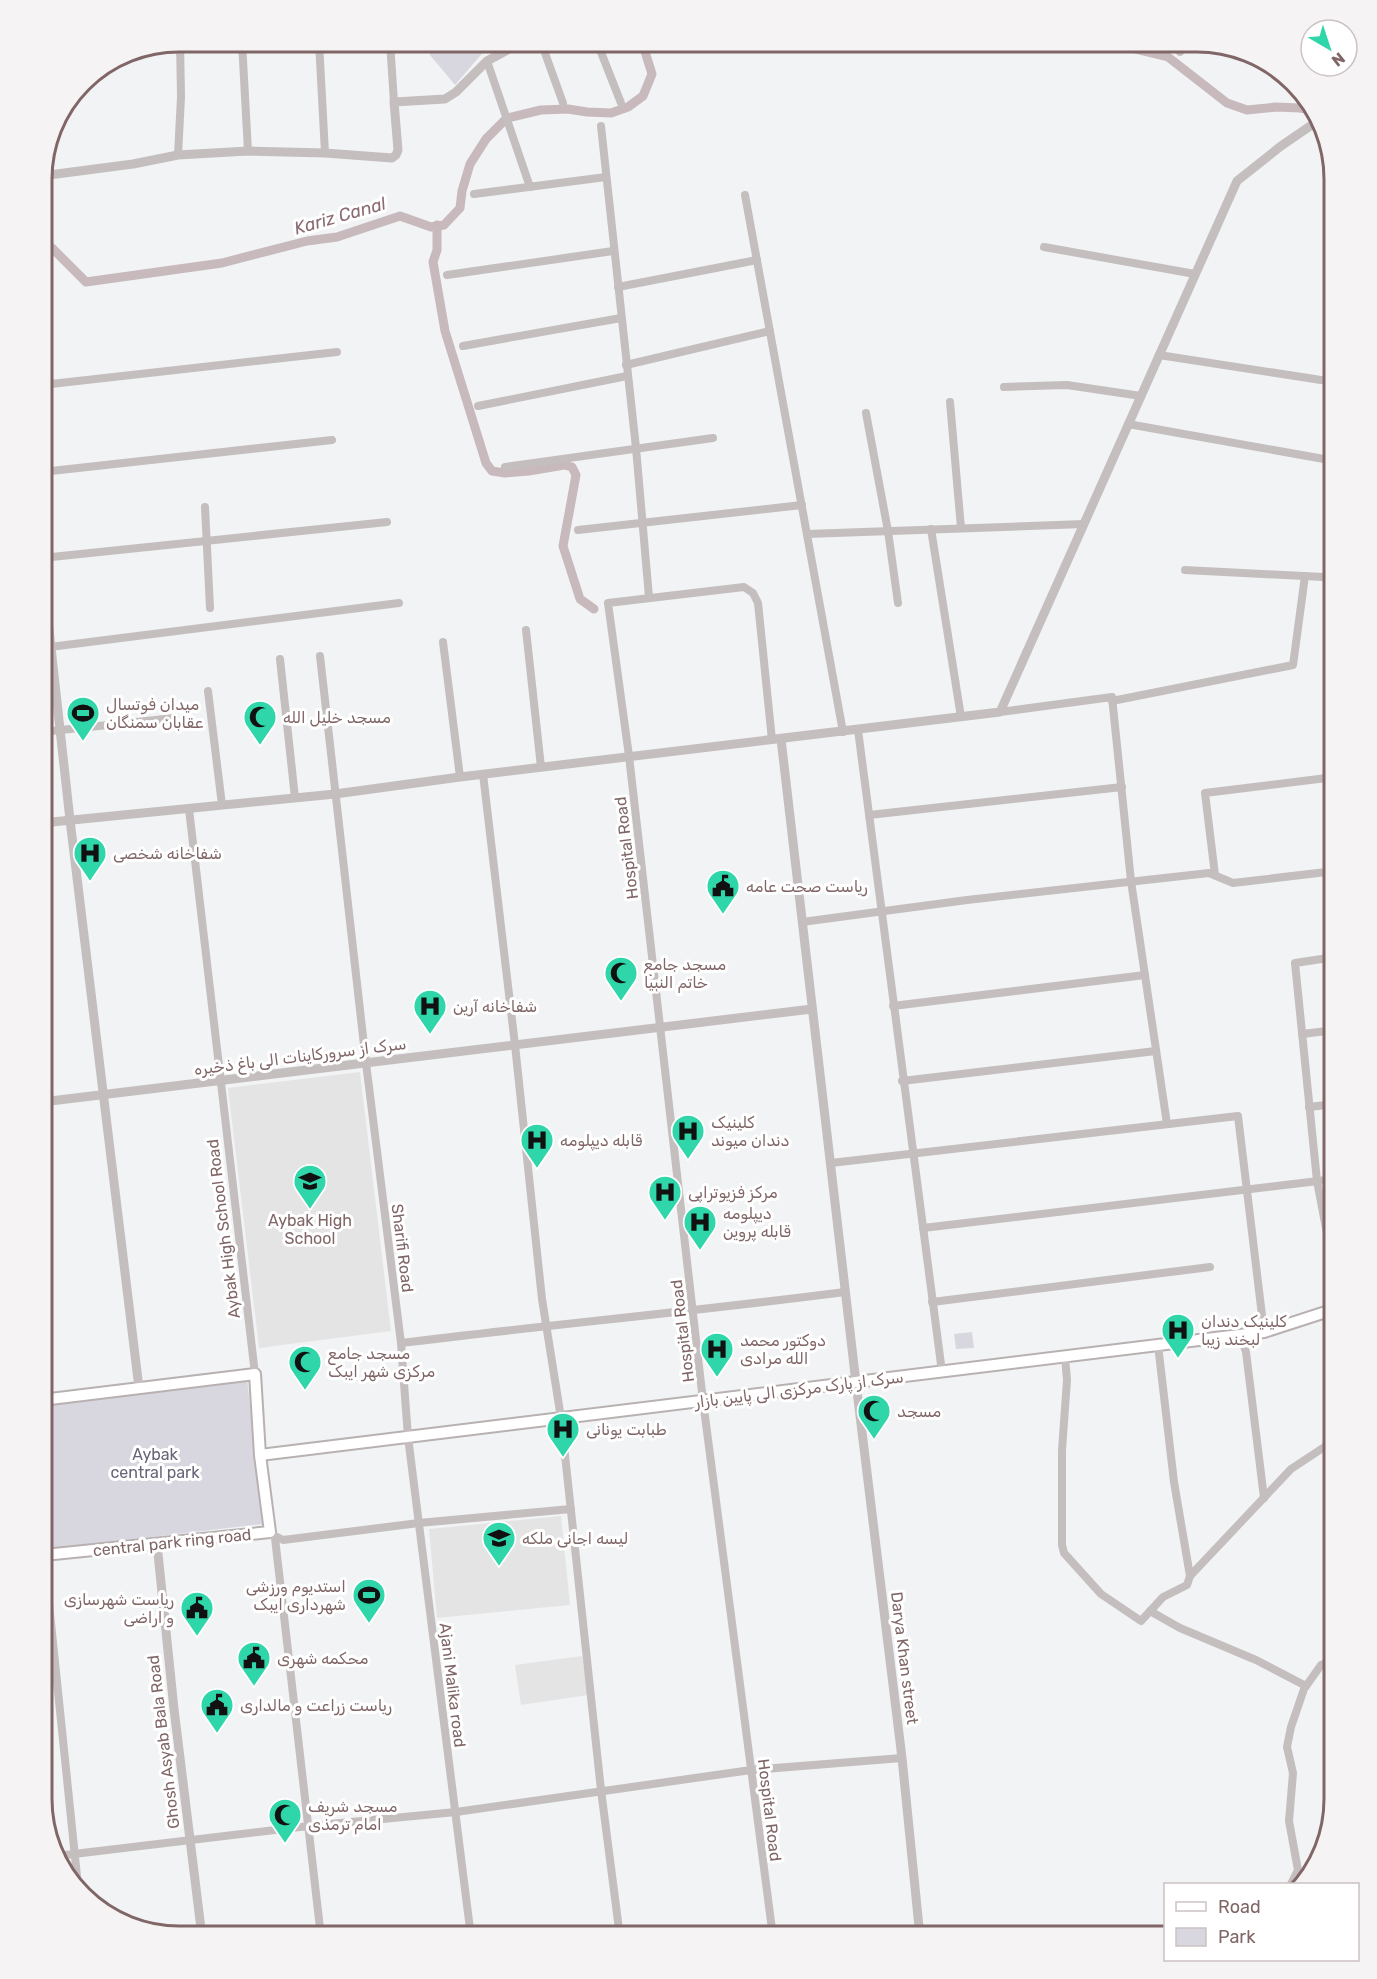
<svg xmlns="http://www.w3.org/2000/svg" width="1377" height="1979" font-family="Rubik,'Noto Sans Arabic',sans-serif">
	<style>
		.built { fill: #e5e4e5 }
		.green { fill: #d8d7e0 }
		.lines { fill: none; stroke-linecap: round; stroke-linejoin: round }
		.canal { stroke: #c8b9bd; stroke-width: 9 }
		.secondary-casing { stroke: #b9b1b1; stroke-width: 14 }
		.minor { stroke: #c5bebe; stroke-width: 8 }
		.tertiary { stroke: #c5bebe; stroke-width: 9 }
		.secondary { stroke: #fff; stroke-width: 10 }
		.labels { text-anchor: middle; stroke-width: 6; stroke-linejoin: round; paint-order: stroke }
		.poi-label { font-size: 16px; fill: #806667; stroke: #fff; text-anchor: start }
		.street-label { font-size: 16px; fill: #806667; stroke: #fff }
		.park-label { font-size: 16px; fill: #6a6478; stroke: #fff }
		.water-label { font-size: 18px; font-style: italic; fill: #8a6b72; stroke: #fff }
		.rim { fill: none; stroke: #806667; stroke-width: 3 }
	</style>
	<rect width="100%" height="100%" fill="#f1f3f5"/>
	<!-- built -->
	<g class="built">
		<polygon points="360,1072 391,1331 259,1348 228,1088"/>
		<polygon points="561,1516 570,1605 437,1618 429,1529"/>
		<polygon points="582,1656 588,1695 521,1705 515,1665"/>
	</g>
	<!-- green -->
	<g class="green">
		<polygon points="429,42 485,42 486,49 455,85 430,55"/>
		<polygon points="972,1332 974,1348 956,1349 954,1334"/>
		<polygon points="247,1378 263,1524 48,1549 42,1497 42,1402"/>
	</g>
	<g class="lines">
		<!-- canal -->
		<g class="canal">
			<polyline points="1119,42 1135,49 1168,57 1227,103 1247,110 1276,107 1300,108 1317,111"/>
			<polyline points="437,225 437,250 433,262 445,331 486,463 492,471 505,473 529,471 564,465 572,467 576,475 563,546 580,599 594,609"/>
			<polyline points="42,246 52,248 86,282 222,263 307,241 337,237 400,216 431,227 444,225 460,208 462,191 470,164 486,139 507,118 541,110 568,109 587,112 611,113 628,107 643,96 652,74 642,42"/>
			<polyline points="1335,358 1330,350 1335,338"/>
		</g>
		<!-- secondary casing -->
		<g class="secondary-casing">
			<g id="secondary">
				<polyline points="260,1455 1264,1332 1335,1309"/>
				<polyline points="42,1535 44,1555 270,1532 260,1455 255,1374 42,1400"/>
			</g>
		</g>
		<!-- minor -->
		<g class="minor">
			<polyline points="242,42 248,151"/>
			<polyline points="319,42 325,153"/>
			<polyline points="390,42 394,102"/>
			<polyline points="541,42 563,103"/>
			<polyline points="597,42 621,103"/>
			<polyline points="1180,52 1183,42"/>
			<polyline points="487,61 530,187"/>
			<polyline points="601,126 636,448 649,597"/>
			<polyline points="178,155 181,97 180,42"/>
			<polyline points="474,194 606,177"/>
			<polyline points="745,195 843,732"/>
			<polyline points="1044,247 1195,274"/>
			<polyline points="447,275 613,251"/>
			<polyline points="618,287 757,260"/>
			<polyline points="463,346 621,318"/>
			<polyline points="1159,355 1321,380"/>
			<polyline points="626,365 770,331"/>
			<polyline points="42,385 337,352"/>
			<polyline points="1004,387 1067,385 1141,396"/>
			<polyline points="950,402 961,528"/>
			<polyline points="478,406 627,376"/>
			<polyline points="866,413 888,531 898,603"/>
			<polyline points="1128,424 1335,461"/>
			<polyline points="505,467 713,438"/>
			<polyline points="42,472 332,440"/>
			<polyline points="205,507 210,608"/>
			<polyline points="931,529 961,717"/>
			<polyline points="578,530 802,505"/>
			<polyline points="807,534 1084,524"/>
			<polyline points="42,558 387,522"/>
			<polyline points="1185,570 1323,577"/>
			<polyline points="526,630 541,767"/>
			<polyline points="443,642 460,777"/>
			<polyline points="42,648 399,603"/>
			<polyline points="320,656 366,1063 401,1343 408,1437 471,1937"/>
			<polyline points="280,659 295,798"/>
			<polyline points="208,691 222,805"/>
			<polyline points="1112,701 1293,665 1305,576"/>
			<polyline points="1000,712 1112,697 1131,881 1167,1124"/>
			<polyline points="858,730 942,1372"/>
			<polyline points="42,732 174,718"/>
			<polyline points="772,740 758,603 753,593 744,587 608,603 629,756 703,1401 773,1937"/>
			<polyline points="483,774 515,1045 542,1299 561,1418 601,1790 620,1937"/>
			<polyline points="189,809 255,1374"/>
			<polyline points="869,815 1122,787"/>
			<polyline points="1215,875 1205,793 1335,777"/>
			<polyline points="802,922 967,900 1209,873 1233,883 1335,871"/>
			<polyline points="893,1006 1145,975"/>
			<polyline points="1302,1034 1335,1030"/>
			<polyline points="902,1081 1156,1051"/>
			<polyline points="1309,1107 1335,1104"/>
			<polyline points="831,1163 1238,1116 1264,1332"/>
			<polyline points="923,1228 1335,1179"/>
			<polyline points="1335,1276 1317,1181 1295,963 1335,957"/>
			<polyline points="932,1302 1210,1267"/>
			<polyline points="1240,1335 1246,1352 1264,1498"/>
			<path d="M 401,1343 C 549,1325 697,1311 845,1292"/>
			<polyline points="1158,1345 1174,1482 1190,1576"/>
			<polyline points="1065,1357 1067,1380 1062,1450 1062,1545 1064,1553 1101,1594 1141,1621 1163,1597 1187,1585 1190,1576 1291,1469 1335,1440"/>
			<polyline points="273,1535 283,1540 419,1523 571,1509"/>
			<polyline points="275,1538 321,1937"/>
			<polyline points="44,1555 78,1886"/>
			<polyline points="1150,1611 1180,1628 1256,1660 1306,1686"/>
			<polyline points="57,1856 309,1826 456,1812 751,1770 902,1758"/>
			<polyline points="1291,1884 1298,1870 1289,1821 1293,1773 1287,1747 1291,1727 1304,1689 1321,1665 1335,1660"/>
		</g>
		<!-- tertiary -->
		<g class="tertiary">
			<polyline points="42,174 49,175 133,164 178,155 248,151 325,153 392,158 396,155 398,150 394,102 445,99 456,92 487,61 522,42"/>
			<polyline points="42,566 70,820 139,1388"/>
			<polyline points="781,739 856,1383 902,1758 920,1937"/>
			<polyline points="42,823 335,794 460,777 1000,712 1237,181 1281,146 1319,120"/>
			<polyline points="42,1102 812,1009"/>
			<polyline points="157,1544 174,1709 202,1937"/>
		</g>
		<!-- secondary -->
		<use href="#secondary" class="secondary"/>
	</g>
	<!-- icons -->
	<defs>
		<g id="stadium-pin" transform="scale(1.725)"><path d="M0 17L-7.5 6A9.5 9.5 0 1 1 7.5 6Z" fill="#2fd6aa" stroke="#fff"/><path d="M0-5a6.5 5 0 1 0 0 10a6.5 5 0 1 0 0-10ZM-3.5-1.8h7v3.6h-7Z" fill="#111"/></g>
		<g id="mosque-pin" transform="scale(1.725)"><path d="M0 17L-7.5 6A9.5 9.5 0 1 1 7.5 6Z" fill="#2fd6aa" stroke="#fff"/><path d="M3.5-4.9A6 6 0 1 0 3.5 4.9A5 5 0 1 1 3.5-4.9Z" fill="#111"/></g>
		<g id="hospital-pin" transform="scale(1.725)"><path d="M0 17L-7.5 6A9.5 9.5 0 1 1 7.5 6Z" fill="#2fd6aa" stroke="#fff"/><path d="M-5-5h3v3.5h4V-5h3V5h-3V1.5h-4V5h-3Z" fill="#111"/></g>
		<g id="civic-pin" transform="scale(1.725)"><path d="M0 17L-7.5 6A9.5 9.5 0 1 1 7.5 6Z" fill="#2fd6aa" stroke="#fff"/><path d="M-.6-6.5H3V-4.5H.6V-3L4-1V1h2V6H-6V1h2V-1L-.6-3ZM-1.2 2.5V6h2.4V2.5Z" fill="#111"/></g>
		<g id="school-pin" transform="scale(1.725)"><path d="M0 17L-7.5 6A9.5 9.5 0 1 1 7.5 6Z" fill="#2fd6aa" stroke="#fff"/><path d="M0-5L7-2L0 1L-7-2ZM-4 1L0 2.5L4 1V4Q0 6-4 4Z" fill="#111"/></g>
	</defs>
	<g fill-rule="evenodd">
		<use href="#stadium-pin" x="83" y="713"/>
		<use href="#mosque-pin" x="260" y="717"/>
		<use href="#hospital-pin" x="90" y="853"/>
		<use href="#civic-pin" x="723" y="886"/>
		<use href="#mosque-pin" x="621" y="973"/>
		<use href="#hospital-pin" x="430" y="1006"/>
		<use href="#hospital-pin" x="688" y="1131"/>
		<use href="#hospital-pin" x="537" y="1140"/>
		<use href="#school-pin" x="310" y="1181"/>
		<use href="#hospital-pin" x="665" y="1192"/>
		<use href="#hospital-pin" x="700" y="1222"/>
		<use href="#hospital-pin" x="1178" y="1330"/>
		<use href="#hospital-pin" x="717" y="1349"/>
		<use href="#mosque-pin" x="305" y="1362"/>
		<use href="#mosque-pin" x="874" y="1411"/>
		<use href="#hospital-pin" x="563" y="1429"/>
		<use href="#school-pin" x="499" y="1538"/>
		<use href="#stadium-pin" x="369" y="1595"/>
		<use href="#civic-pin" x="197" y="1608"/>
		<use href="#civic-pin" x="254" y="1658"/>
		<use href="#civic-pin" x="217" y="1705"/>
		<use href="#mosque-pin" x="285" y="1815"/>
	</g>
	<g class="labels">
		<!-- poi labels -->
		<g class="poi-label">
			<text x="106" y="710">میدان فوتسال<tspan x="106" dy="18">عقابان سمنگان</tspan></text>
			<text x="283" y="723">مسجد خلیل الله</text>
			<text x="113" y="859">شفاخانه شخصی</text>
			<text x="746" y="892">ریاست صحت عامه</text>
			<text x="644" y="970">مسجد جامع<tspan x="644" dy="18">خاتم النبیا</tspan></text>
			<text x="453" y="1012">شفاخانه آرین</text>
			<text x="711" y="1128">کلینیک<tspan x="711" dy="18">دندان میوند</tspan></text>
			<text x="560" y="1146">قابله دیپلومه</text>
			<text x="688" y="1198">مرکز فزیوتراپی</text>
			<text x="723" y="1219">دیپلومه<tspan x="723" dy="18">قابله پروین</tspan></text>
			<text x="310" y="1226" text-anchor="middle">Aybak High<tspan x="310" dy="18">School</tspan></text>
			<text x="1201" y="1327">کلینیک دندان<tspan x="1201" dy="18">لبخند زیبا</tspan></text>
			<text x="740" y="1346">دوکتور محمد<tspan x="740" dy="18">الله مرادی</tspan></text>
			<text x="328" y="1359">مسجد جامع<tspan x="328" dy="18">مرکزی شهر ایبک</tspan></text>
			<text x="897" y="1417">مسجد</text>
			<text x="586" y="1435">طبابت یونانی</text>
			<text x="522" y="1544">لیسه اجانی ملکه</text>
			<text x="346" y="1592" text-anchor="end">استدیوم ورزشی<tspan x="346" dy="18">شهرداری ایبک</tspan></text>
			<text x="174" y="1605" text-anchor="end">ریاست شهرسازی<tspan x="174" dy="18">و اراضی</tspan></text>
			<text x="277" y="1664">محکمه شهری</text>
			<text x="240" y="1711">ریاست زراعت و مالداری</text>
			<text x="308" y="1812">مسجد شریف<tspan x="308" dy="18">امام ترمذی</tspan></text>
		</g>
		<!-- street labels -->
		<g class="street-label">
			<text transform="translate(626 848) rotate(-97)" y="6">Hospital Road</text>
			<text transform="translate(300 1056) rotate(-7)" y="6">سرک از سرورکاینات الی باغ ذخیره</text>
			<text transform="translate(223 1229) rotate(-97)" y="6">Aybak High School Road</text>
			<text transform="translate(403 1248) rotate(83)" y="6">Sharifi Road</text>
			<text transform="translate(682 1331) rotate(-97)" y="6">Hospital Road</text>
			<text transform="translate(799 1389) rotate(-7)" y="6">سرک از پارک مرکزی الی پایین بازار</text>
			<text transform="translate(172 1542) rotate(-6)" y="6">central park ring road</text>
			<text transform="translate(905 1658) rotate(83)" y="6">Darya Khan street</text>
			<text transform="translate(453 1685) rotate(83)" y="6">Ajani Malika road</text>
			<text transform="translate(163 1742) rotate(-97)" y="6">Ghosh Asyab Bala Road</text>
			<text transform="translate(770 1810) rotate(83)" y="6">Hospital Road</text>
		</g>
		<!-- park labels -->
		<g class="park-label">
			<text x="155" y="1460">Aybak<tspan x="155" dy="18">central park</tspan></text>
		</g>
		<!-- water labels -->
		<g class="water-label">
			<text transform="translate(340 216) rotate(-16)" y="6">Kariz Canal</text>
		</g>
	</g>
	<!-- crop -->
	<path d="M0 0H1377V1979H0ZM179 52H1197A127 127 0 0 1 1324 179V1799A127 127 0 0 1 1197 1926H179A127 127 0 0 1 52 1799V179A127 127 0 0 1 179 52Z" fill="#f5f3f3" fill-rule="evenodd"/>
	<path class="rim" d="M179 52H1197A127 127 0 0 1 1324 179V1799A127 127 0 0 1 1197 1926H179A127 127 0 0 1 52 1799V179A127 127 0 0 1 179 52Z"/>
	<!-- legend -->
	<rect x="1164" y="1883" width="195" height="78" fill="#ffffff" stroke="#ccc2c2" stroke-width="1.5"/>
	<rect x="1176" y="1902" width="30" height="9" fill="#ffffff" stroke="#ccc2c2" stroke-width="1.5"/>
	<text x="1218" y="1913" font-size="18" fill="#806667">Road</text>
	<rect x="1176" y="1928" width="30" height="18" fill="#d8d7e0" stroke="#ccc2c2" stroke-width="1.5"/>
	<text x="1218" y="1943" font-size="18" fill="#806667">Park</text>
	<!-- north arrow -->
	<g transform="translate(1329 48) rotate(141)"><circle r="28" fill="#ffffff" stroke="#ccc2c2" stroke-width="1.5"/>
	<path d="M0-4.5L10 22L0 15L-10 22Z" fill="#2fd6aa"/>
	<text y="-9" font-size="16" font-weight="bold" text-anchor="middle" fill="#806667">N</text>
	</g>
</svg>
